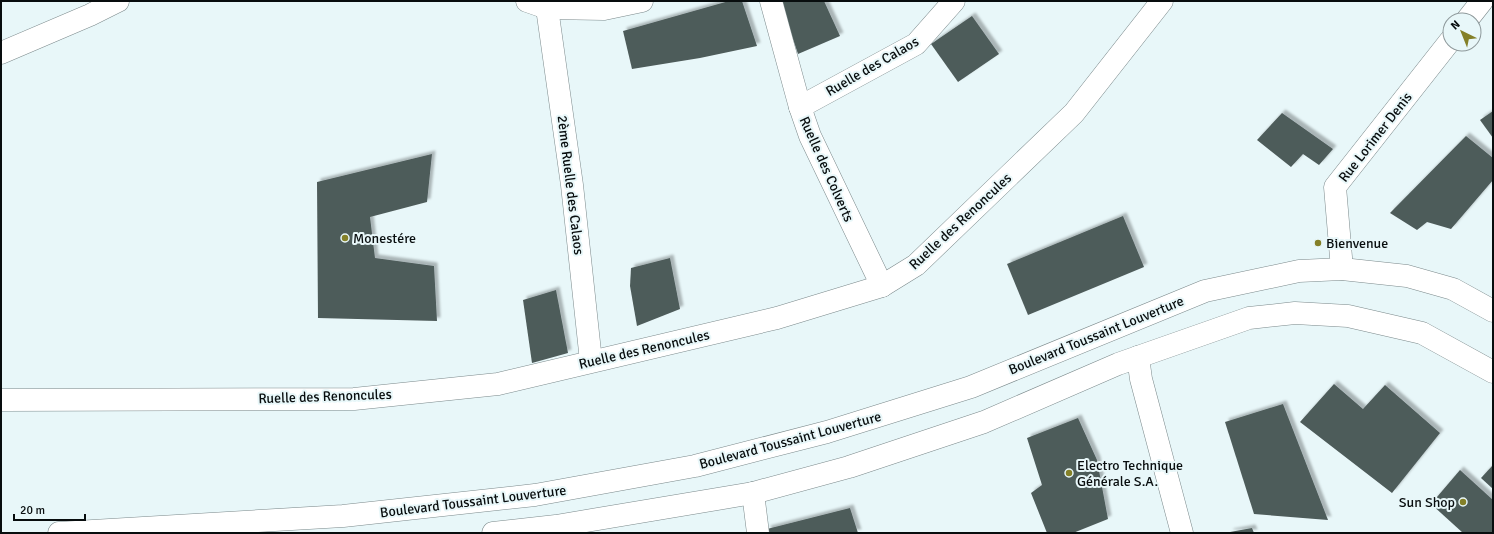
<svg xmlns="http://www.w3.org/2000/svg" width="1494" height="534" font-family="Signika,sans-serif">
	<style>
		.building { fill: #4e5b5a; filter: url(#shadow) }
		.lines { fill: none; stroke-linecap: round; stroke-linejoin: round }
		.minor-casing { stroke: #7b898b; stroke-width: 23 }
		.major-casing { stroke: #7b898b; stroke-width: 23 }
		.minor { stroke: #fff; stroke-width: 22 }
		.major { stroke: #fff; stroke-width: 22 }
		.poi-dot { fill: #848028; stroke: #e8f7f9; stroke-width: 1.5 }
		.labels { text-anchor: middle; stroke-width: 4; stroke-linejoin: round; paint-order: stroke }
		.street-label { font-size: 14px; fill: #080d0e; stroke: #e8f7f9 }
		.poi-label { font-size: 14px; fill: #080d0e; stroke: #e8f7f9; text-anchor: start }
	</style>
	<defs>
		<filter id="shadow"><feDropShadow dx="3.5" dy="-3.5" stdDeviation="1" flood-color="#0004"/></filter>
	</defs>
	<rect width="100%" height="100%" fill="#e8f7f9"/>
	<!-- building -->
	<g class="building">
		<polygon points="729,1 742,1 757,46 700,58 632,69 623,31"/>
		<polygon points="780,1 824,1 840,36 798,54"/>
		<polygon points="972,16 999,54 958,82 931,44"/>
		<polygon points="1493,111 1493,138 1480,120"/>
		<polygon points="1282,113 1333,149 1319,165 1303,154 1291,167 1257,140"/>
		<polygon points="1466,136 1493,158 1493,180 1451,229 1427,222 1417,230 1390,213"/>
		<polygon points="432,154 427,202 370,217 375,258 434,266 437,321 318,318 317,182"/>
		<polygon points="1123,216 1144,267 1028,315 1007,264"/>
		<polygon points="670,258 680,309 637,326 630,286 631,268"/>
		<polygon points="556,290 568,353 532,363 523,300"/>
		<polygon points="1334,384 1363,409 1385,385 1440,433 1392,493 1300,422"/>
		<polygon points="1283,404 1328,520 1254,514 1225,422"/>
		<polygon points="1078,418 1097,460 1108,519 1073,533 1047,533 1031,493 1042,485 1027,438"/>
		<polygon points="1493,465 1493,489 1481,478"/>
		<polygon points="1460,470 1493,500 1493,533 1463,533 1431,504"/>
		<polygon points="850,508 858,533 768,533 767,529"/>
		<polygon points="1252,528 1254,533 1230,533 1230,532"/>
	</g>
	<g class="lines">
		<!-- minor casing -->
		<g class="minor-casing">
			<g id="minor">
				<polyline points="527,1 547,8 604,9 642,1"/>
				<polyline points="771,1 800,107 810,136 882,286"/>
				<polyline points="547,8 572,185 591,361"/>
				<polyline points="1467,20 1482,1"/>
				<polyline points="1,53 90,15 118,1"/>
				<polyline points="800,107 916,44 954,1"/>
				<polyline points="1342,269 1335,187 1450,41"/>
				<polyline points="1138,357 1141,379 1182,533"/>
				<polyline points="1,400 354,399 498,384 777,318 882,286 916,265 1074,113 1162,1"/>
				<polyline points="753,493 758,533"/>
			</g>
		</g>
		<!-- major casing -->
		<g class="major-casing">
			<g id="major">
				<polyline points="59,533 343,516 535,495 695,466 827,432 971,387 1205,291 1299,271 1342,269 1407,276 1453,289 1493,311"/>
				<polyline points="493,533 556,526 753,493 849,467 984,422 1118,364 1249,318 1295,313 1348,316 1422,333 1493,372"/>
			</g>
		</g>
		<!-- minor -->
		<use href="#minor" class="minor"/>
		<!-- major -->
		<use href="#major" class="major"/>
	</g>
	<!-- markers -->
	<g class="poi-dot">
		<circle cx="345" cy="238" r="4"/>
		<circle cx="1318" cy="243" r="4"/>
		<circle cx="1069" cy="473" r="4"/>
		<circle cx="1463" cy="502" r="4"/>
	</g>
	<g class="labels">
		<!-- street labels -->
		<g class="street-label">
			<text transform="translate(872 66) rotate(-30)" y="5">Ruelle des Calaos</text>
			<text transform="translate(1375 137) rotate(-52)" y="5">Rue Lorimer Denis</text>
			<text transform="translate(827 169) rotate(66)" y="5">Ruelle des Colverts</text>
			<text transform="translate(571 185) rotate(83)" y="5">2ème Ruelle des Calaos</text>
			<text transform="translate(960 221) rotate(-43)" y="5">Ruelle des Renoncules</text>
			<text transform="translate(1096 335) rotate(-22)" y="5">Boulevard Toussaint Louverture</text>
			<text transform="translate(644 349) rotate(-13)" y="5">Ruelle des Renoncules</text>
			<text transform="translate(325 396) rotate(-2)" y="5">Ruelle des Renoncules</text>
			<text transform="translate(790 440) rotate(-15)" y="5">Boulevard Toussaint Louverture</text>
			<text transform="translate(473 501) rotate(-7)" y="5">Boulevard Toussaint Louverture</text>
		</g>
		<!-- poi labels -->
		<g class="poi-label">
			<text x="353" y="243">Monestére</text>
			<text x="1326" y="248">Bienvenue</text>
			<text x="1077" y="470">Electro Technique<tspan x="1077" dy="16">Générale S.A.</tspan></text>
			<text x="1455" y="507" text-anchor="end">Sun Shop</text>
		</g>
	</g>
	<!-- border -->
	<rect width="1494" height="534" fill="none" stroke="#080d0e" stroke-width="4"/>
	<!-- north arrow -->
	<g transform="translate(1462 32) rotate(317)"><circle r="19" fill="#e8f7f9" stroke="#8e999b"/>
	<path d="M0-3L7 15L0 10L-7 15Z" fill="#848028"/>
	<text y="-6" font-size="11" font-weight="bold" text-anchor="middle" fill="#080d0e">N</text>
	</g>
	<!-- scale -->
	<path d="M14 514v6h71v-6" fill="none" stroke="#080d0e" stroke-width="2"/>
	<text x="20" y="514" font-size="12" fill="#080d0e" stroke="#e8f7f9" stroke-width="3" paint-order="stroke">20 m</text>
</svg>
